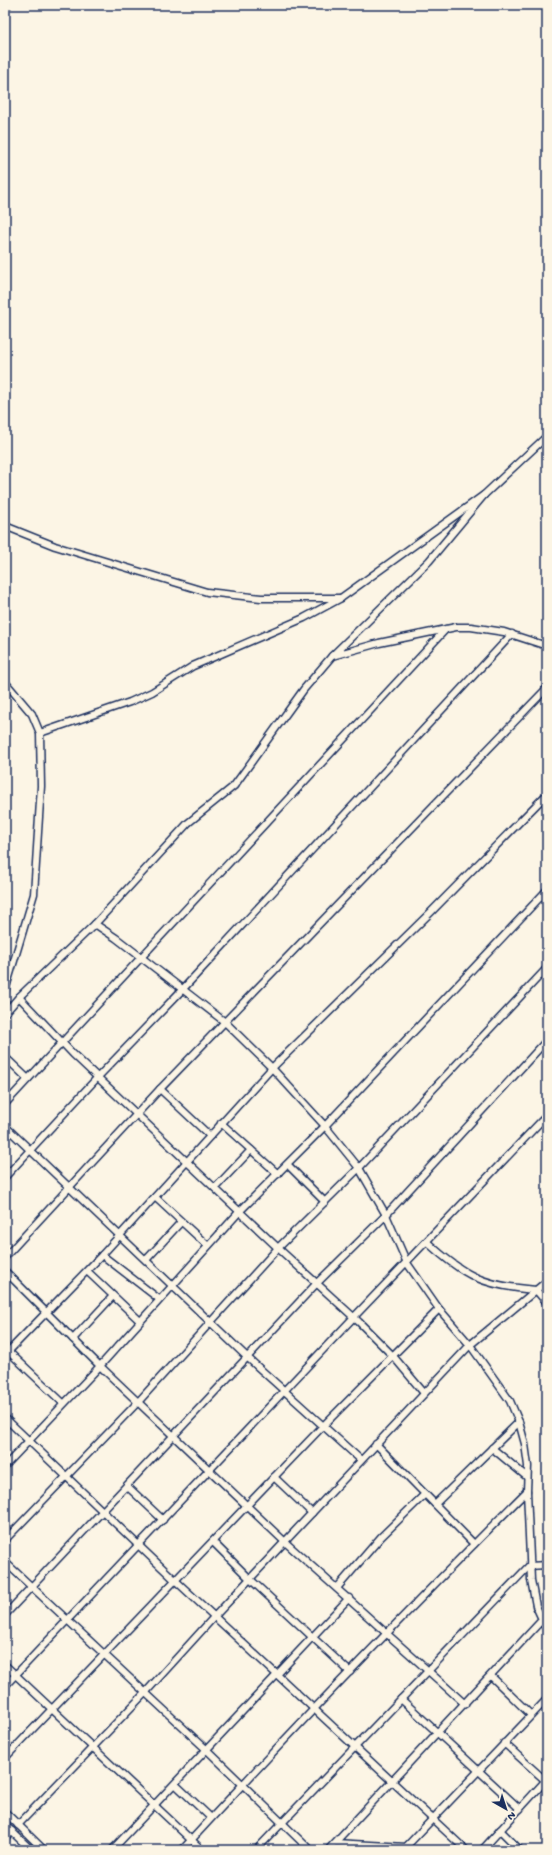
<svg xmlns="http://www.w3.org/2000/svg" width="552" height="1855" font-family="'Gochi Hand',sans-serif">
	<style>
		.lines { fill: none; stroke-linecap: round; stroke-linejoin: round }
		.minor-casing { stroke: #1b2f5e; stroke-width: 9 }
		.minor { stroke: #fcf5e5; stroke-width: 6 }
	</style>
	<rect width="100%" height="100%" fill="#fcf5e5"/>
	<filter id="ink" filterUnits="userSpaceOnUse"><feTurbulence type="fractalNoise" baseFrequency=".025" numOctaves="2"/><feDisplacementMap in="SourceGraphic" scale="8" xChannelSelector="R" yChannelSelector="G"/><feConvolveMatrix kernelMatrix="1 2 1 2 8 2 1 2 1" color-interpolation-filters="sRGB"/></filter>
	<g filter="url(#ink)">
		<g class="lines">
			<!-- minor casing -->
			<g class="minor-casing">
				<g id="minor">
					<polyline points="5,7 8,5"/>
					<polyline points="5,526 55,546 207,592 261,598 341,598"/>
					<polyline points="332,656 429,561 484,495 547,436"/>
					<polyline points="5,682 32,714 40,733 41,786 34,894 5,991"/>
					<polyline points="40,733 130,702 152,692 193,666 304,618 341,598 484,495"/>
					<polyline points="95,924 116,938 225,1022 272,1068 325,1126 359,1168 386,1215 407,1263 439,1309 470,1345 510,1401 519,1422 525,1444 528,1466 527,1491 531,1580 536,1606 547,1630"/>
					<polyline points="19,997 73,1054 278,1248 359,1322 393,1356 424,1393"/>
					<polyline points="5,1013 19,997 95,924 188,823 234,786 304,689 332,656 379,643 456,627 471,627 504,632 547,646"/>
					<polyline points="5,1057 28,1079"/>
					<polyline points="160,1089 210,1136"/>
					<polyline points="5,1104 446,629"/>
					<polyline points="221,1123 278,1174"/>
					<polyline points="5,1126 248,1358 361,1460"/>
					<polyline points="288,1165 325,1202"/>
					<polyline points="5,1177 98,1077 182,990 512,634"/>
					<polyline points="215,1188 251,1150"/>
					<polyline points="155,1197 208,1246"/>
					<path d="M 427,1242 C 465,1277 484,1286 536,1290 L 547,1303"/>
					<polyline points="102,1255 159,1299"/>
					<polyline points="5,1257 160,1089 547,688"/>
					<polyline points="146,1260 181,1222"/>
					<polyline points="5,1271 100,1366 285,1542 465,1704"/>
					<polyline points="87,1271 140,1321"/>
					<polyline points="73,1339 113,1296"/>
					<polyline points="8,1351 63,1403"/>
					<polyline points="5,1355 102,1255 272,1068 431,912 547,794"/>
					<polyline points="5,1418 176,1581 466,1850"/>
					<polyline points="376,1444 474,1544"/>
					<polyline points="492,1448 527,1477"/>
					<polyline points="5,1466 100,1366 240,1211 325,1126 547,890"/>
					<polyline points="274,1477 312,1513"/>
					<polyline points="127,1486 163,1520"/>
					<polyline points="435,1504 519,1422"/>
					<polyline points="5,1540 139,1401 278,1248 359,1168 547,968"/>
					<polyline points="213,1542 250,1579 350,1672"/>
					<polyline points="5,1562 207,1750 310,1850"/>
					<polyline points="337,1588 381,1537 425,1494"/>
					<polyline points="5,1615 317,1283 386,1215 547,1040"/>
					<polyline points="5,1665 202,1850"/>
					<polyline points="491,1676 531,1715"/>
					<polyline points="5,1686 354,1317 547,1115"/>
					<polyline points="401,1699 520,1809"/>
					<polyline points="504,1743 547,1782"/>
					<polyline points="5,1758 323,1426 439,1309"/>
					<polyline points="175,1784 211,1818"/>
					<polyline points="5,1812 44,1850"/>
					<polyline points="5,1825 31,1850"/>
					<polyline points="18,1825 145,1693 214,1617 470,1345 547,1281"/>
					<polyline points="500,1830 520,1850"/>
					<polyline points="5,1839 12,1831"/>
					<polyline points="335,1843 406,1847 410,1850"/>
					<polyline points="112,1850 349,1598"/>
					<path d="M 182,1850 C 294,1728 410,1608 527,1491"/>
					<polyline points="256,1850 529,1566 547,1565"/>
					<polyline points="328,1850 541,1621"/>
					<polyline points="403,1850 547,1699"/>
					<polyline points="482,1850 547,1779"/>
				</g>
			</g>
			<!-- minor -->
			<use href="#minor" class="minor"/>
		</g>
	</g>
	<!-- margin -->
	<rect width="552" height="1855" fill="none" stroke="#fcf5e5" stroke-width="20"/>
	<rect x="10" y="10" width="532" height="1835" fill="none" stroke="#1b2f5e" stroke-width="1.5" filter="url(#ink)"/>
	<!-- north arrow -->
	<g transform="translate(506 1809) rotate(141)" stroke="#fcf5e5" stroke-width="3" paint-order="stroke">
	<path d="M0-3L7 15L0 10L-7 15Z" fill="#1b2f5e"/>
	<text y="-6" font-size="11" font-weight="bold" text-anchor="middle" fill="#1b2f5e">N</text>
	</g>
</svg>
